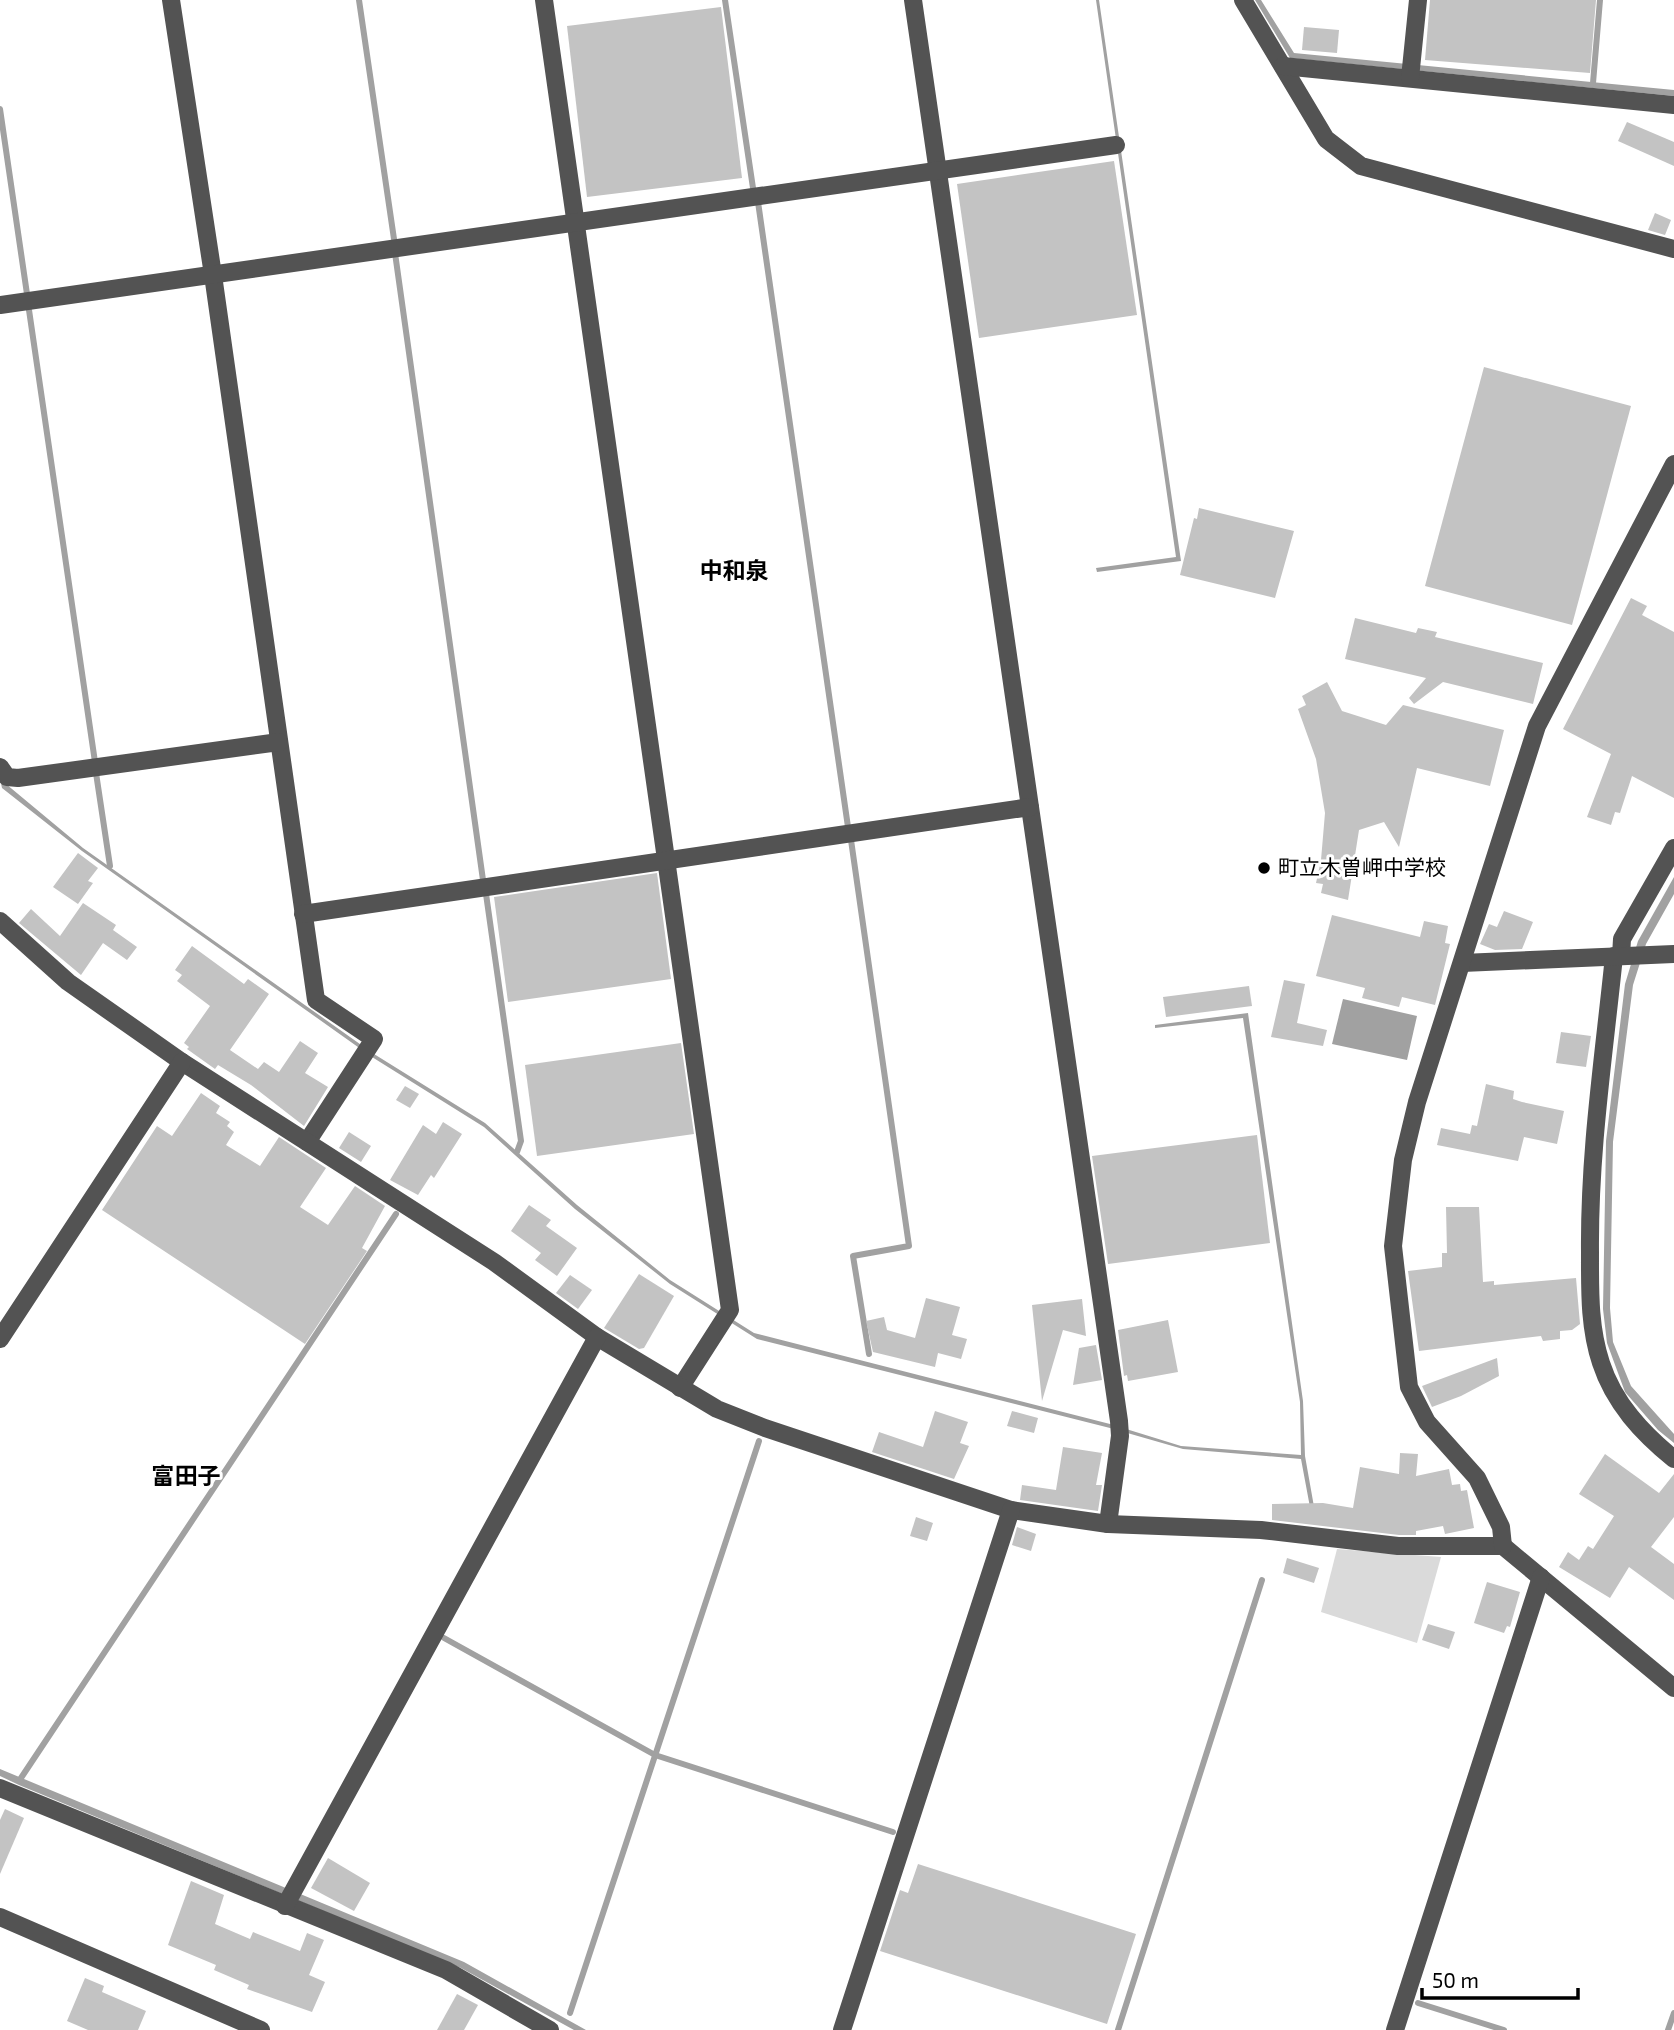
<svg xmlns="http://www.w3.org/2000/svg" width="1674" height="2030" font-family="'Exo 2','Noto Sans JP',sans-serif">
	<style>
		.green { fill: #dadada }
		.water { fill: #a1a1a1 }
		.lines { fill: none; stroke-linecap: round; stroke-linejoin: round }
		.stream { stroke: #a1a1a1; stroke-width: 6 }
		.building { fill: #c3c3c3 }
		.minor { stroke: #535353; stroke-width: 18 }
		.poi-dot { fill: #000; stroke: #fff; stroke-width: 2.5 }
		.labels { text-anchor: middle; stroke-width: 6; stroke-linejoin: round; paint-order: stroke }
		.poi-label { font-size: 21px; fill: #000; stroke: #fff; text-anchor: start }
		.neighbourhood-label { font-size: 23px; font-weight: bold; fill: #000; stroke: #fff }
	</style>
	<rect width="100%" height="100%" fill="#fff"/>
	<!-- green -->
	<polygon class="green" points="1337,1549 1441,1557 1417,1643 1321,1612"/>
	<!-- water -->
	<g class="water">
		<polygon points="1096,0 1099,0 1181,561 1097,572 1096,568 1176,557"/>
		<polygon points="1255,0 1261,0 1294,53 1674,90 1674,96 1290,58"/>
		<polygon points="0,779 83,848 374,1054 485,1123 577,1205 670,1280 754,1333 1110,1424 1181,1446 1301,1455 1300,1402 1243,1018 1155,1028 1155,1025 1248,1013 1303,1401 1305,1456 1316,1518 1312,1518 1301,1459 1183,1449 1110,1428 757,1339 670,1284 575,1209 484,1127 372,1057 82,851 2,788"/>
		<polygon points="1674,877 1674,894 1646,944 1633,985 1613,1142 1610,1308 1613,1342 1631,1386 1674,1434 1674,1443 1658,1430 1625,1392 1607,1343 1603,1309 1606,1141 1625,984 1638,941"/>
		<polygon points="1343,999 1417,1016 1407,1060 1332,1044"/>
		<polygon points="0,1769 464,1962 586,2030 574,2030 461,1968 19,1785 0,1776"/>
	</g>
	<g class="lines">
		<!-- stream -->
		<g class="stream">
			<polyline points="359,0 394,239"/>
			<polyline points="725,0 753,188"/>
			<polyline points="1593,83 1600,0"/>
			<polyline points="0,109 27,294"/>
			<polyline points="758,202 848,827"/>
			<polyline points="395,253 483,880"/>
			<polyline points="29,310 95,762"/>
			<polyline points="96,773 110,866"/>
			<polyline points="851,840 909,1246 853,1256 869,1354"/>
			<polyline points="486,894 521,1141 517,1152"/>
			<polyline points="444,1638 655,1755 893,1832"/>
			<polyline points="21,1778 396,1214"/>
			<polyline points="1418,2003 1504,2030"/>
			<polyline points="570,2013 759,1441"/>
			<polyline points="1118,2030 1262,1580"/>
			<polyline points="1668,2030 1674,2013"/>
		</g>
	</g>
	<!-- building -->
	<g class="building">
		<polygon points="1430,0 1596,0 1590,73 1425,60"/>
		<polygon points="721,7 742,178 587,197 567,26"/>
		<polygon points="1304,27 1339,30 1337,53 1302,50"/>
		<polygon points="1627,122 1674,142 1674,166 1618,141"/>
		<polygon points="1114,161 1137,315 979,338 957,184"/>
		<polygon points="1655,213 1671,220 1665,235 1648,230"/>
		<polygon points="1484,367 1631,406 1572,625 1425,586"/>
		<polygon points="1199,508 1294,531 1275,598 1180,575 1194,518 1197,519"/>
		<polygon points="1631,598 1647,606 1642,615 1674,632 1674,798 1632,776 1620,813 1615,812 1611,825 1587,817 1611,754 1563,729"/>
		<polygon points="1355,618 1416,633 1418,628 1437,632 1435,637 1543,663 1533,704 1443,682 1414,704 1409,698 1426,678 1345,659"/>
		<polygon points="1327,682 1342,711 1386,725 1403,705 1504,730 1490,786 1417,768 1399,847 1384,822 1359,830 1348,900 1321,893 1323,884 1316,883 1321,860 1325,813 1316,759 1298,709 1306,705 1302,696"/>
		<polygon points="78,853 98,868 88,881 93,883 78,904 53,887"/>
		<polygon points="657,873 671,979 508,1002 494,897"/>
		<polygon points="83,903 116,925 113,930 137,947 127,960 103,943 81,975 19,923 31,909 60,936"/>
		<polygon points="1504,911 1533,922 1522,949 1495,950 1480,944 1489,924 1497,927"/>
		<polygon points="1332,915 1420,937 1424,921 1448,926 1445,943 1450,944 1435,1005 1402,997 1399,1007 1362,998 1365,988 1316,976"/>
		<polygon points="192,946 244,984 248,979 269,994 230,1050 258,1069 264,1062 279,1072 300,1041 318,1053 305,1073 328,1087 304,1126 251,1085 218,1065 215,1069 187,1049 189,1047 184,1043 210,1006 177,981 182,975 175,970"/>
		<polygon points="1284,980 1305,984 1297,1023 1327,1030 1323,1046 1271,1037"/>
		<polygon points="1249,986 1252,1006 1166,1017 1163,997"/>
		<polygon points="1561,1032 1591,1036 1586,1067 1556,1063"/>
		<polygon points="681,1043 694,1134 537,1156 525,1065"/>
		<polygon points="1486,1084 1514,1091 1513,1099 1522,1102 1564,1111 1557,1144 1524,1137 1518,1161 1437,1145 1441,1128 1470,1134 1472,1125 1477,1126"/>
		<polygon points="405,1086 419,1094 410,1108 396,1100"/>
		<polygon points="201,1093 220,1106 216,1113 230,1122 227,1126 234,1132 226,1145 260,1166 279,1137 326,1168 300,1207 328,1225 355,1186 385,1206 362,1248 367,1251 305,1344 102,1210 157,1126 172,1136"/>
		<polygon points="443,1122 462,1134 434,1178 431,1175 418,1195 390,1180 423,1125 436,1134"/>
		<polygon points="349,1132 371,1146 361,1162 339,1148"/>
		<polygon points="1257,1135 1270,1243 1108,1264 1092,1156"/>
		<polygon points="529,1205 551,1220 546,1226 577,1248 557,1276 535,1260 541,1253 511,1231"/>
		<polygon points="1446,1207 1479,1207 1483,1282 1494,1281 1494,1285 1576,1278 1580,1324 1572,1330 1560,1331 1560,1339 1543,1341 1541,1336 1419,1351 1408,1271 1442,1267 1442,1253 1447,1253"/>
		<polygon points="639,1274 674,1296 644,1348 639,1349 604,1328"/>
		<polygon points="570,1275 592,1290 578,1309 556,1293"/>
		<polygon points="926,1298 960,1307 952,1335 967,1339 961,1359 938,1353 935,1367 873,1352 866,1321 884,1317 887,1330 915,1338"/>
		<polygon points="1082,1299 1086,1336 1063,1330 1042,1401 1032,1305"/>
		<polygon points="1168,1320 1178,1372 1128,1381 1127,1375 1124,1376 1118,1330"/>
		<polygon points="1096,1345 1102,1380 1073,1385 1079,1348"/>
		<polygon points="1497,1358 1499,1376 1461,1396 1432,1407 1422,1386"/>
		<polygon points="935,1411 968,1422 960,1443 969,1446 954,1479 872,1452 879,1432 923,1447"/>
		<polygon points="1012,1411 1038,1418 1034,1433 1007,1426"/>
		<polygon points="1063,1447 1102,1453 1096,1485 1102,1485 1098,1511 1020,1500 1022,1485 1056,1490"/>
		<polygon points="1400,1453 1418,1454 1416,1476 1449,1469 1452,1485 1460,1484 1461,1491 1467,1490 1474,1528 1445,1534 1443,1526 1416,1531 1416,1535 1399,1535 1272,1520 1272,1504 1323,1503 1353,1508 1360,1467 1399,1474"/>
		<polygon points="1605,1454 1659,1493 1674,1474 1674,1517 1651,1547 1674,1564 1674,1600 1629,1567 1610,1598 1559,1567 1568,1552 1579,1560 1588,1546 1593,1549 1614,1516 1579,1494"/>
		<polygon points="916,1517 933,1523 927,1541 910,1536"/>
		<polygon points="1017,1527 1036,1534 1031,1551 1012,1545"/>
		<polygon points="1287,1558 1319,1568 1314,1583 1283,1573"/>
		<polygon points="1487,1582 1520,1592 1510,1627 1507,1626 1504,1633 1474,1623"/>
		<polygon points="1428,1624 1455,1632 1449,1649 1422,1640"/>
		<polygon points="5,1809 24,1818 0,1874 0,1820"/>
		<polygon points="328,1858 370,1883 354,1911 311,1888"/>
		<polygon points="918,1864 1136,1934 1107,2024 880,1951 900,1890 908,1893"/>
		<polygon points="191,1881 224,1895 215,1924 250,1939 253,1932 300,1951 307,1933 324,1940 309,1975 325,1982 312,2012 247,1989 249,1985 214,1970 216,1965 168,1945"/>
		<polygon points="85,1978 104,1986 102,1992 146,2011 138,2030 88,2030 67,2021"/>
		<polygon points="457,1994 478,2005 464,2030 437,2030"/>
	</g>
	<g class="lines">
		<!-- minor -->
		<g class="minor">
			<polyline points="171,0 213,275 316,1000 374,1039 307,1142"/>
			<polyline points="544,0 730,1310 680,1388"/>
			<polyline points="913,0 1119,1421 1120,1436 1108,1524"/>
			<polyline points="1243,0 1326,139 1361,166 1674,249"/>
			<polyline points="1283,66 1674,105"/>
			<polyline points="1410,78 1418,0"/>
			<polyline points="0,305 1116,145"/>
			<polyline points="0,767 7,777 18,778 279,742"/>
			<polyline points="303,914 1030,807"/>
			<polyline points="0,921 68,982 182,1062 494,1262 597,1337 717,1409 765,1428 1011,1510 1108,1524 1261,1530 1398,1546 1503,1546 1674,1688"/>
			<path d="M 1614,956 C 1604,1055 1589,1152 1590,1252 C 1590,1290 1589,1327 1601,1363 C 1614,1403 1642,1433 1674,1459"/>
			<polyline points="1621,956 1622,939 1674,848"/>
			<polyline points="1462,963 1674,954"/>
			<polyline points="0,1339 182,1062"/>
			<polyline points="1503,1546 1501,1527 1477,1478 1427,1422 1409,1387 1393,1246 1403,1160 1417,1102 1537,726 1674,464"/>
			<polyline points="0,1788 446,1970 550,2030"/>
			<polyline points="285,1906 597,1337"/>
			<polyline points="0,1917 261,2030"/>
			<polyline points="842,2030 1011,1510"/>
			<polyline points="1395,2030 1541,1577"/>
		</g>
	</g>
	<!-- markers -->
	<circle class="poi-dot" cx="1264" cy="868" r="7"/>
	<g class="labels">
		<!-- poi labels -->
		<g class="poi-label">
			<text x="1278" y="875">町立木曽岬中学校</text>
		</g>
		<!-- neighbourhood labels -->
		<g class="neighbourhood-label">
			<text x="734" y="579">中和泉</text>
			<text x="186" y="1484">富田子</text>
		</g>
	</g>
	<!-- scale -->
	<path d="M1422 1988v10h156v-10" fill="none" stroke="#000000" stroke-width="3.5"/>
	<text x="1432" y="1988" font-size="21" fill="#000000" stroke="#ffffff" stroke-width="5" paint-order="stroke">50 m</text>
</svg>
